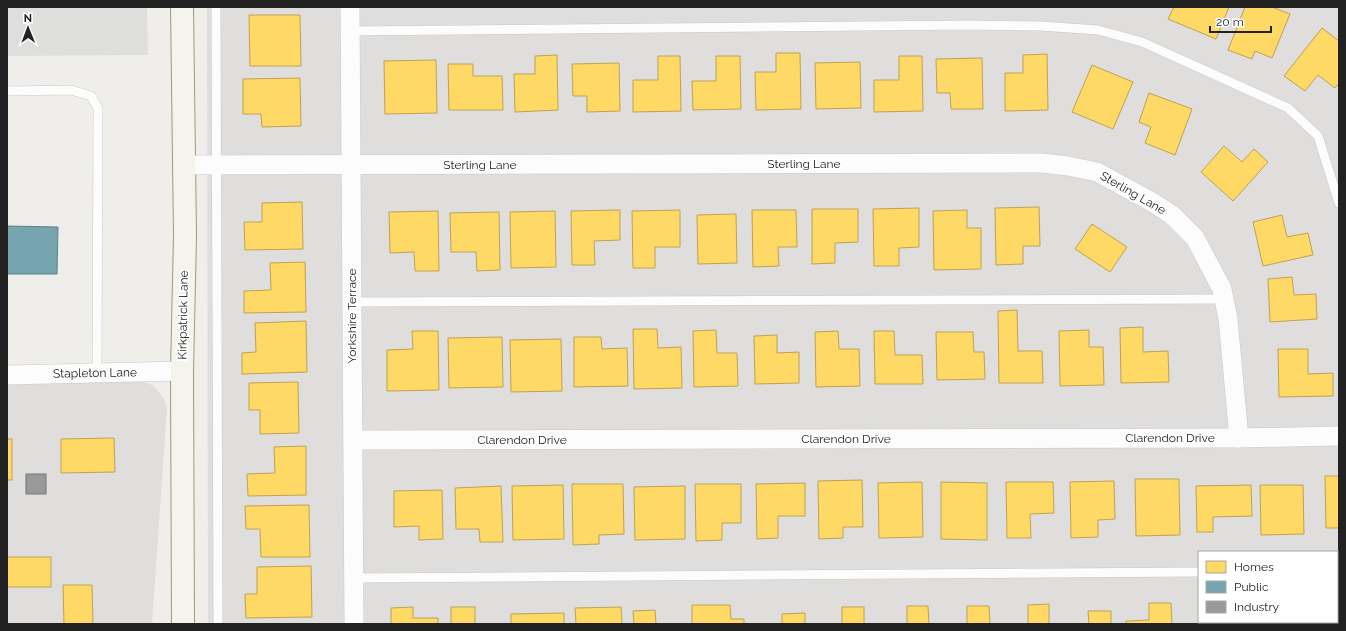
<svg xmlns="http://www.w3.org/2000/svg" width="1346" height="631" font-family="Raleway,sans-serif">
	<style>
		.residential { fill: #dfdedc; fill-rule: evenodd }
		.religious { fill: #dededc }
		.homes { fill: #ffd966; stroke: #bda252 }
		.public { fill: #76a5af; stroke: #5d7e85 }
		.industry { fill: #999; stroke: #757575 }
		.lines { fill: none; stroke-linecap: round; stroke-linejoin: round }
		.lane-casing { stroke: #c9c8c7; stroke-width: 10 }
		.street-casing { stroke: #c9c8c7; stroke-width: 20 }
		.secondary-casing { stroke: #999a82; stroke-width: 24 }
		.lane { stroke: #fdfcfc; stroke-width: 9 }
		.street { stroke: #fdfcfc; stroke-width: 19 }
		.secondary { stroke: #f4f4ed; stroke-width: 22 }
		.labels { text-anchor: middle; stroke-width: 4; stroke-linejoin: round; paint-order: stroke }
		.street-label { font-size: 12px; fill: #222; stroke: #fff }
	</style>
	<rect width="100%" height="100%" fill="#f0eeeb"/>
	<!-- residential -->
	<g class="residential">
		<path d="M 207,7 L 1339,7 L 1339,624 L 208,624 ZM 1199,552 L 1337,552 L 1337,622 L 1199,622 Z"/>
		<polygon points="143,381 154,386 164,399 167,408 152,624 7,624 7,385"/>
	</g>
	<!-- religious -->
	<polygon class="religious" points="7,7 147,7 148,55 7,56"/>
	<!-- homes -->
	<g class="homes">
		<polygon points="1174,7 1229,7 1216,39 1168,19"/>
		<polygon points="1245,7 1272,7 1290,14 1272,58 1255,51 1252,59 1228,50"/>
		<polygon points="249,15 300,15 301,66 250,66"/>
		<polygon points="1322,28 1339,41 1339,83 1335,88 1318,75 1305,91 1284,76"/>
		<polygon points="776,53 800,53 801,109 756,110 755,72 776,72"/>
		<polygon points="1047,54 1048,110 1005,111 1005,73 1023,73 1023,55"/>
		<polygon points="557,55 558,110 515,112 514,74 535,74 535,56"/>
		<polygon points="658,56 680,56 681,111 633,112 633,80 658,80"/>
		<polygon points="716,56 740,56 741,109 693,110 692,81 716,81"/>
		<polygon points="899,56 922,56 923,111 874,112 874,80 899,80"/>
		<polygon points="982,58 983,109 951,109 950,93 937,93 936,59"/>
		<polygon points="436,60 437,113 385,114 384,61"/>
		<polygon points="860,62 861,108 816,109 815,63"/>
		<polygon points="619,63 620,111 587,112 587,96 573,96 572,64"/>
		<polygon points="448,64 473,64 473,76 502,76 503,110 449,110"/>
		<polygon points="1092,65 1133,82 1113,129 1072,112"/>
		<polygon points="300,78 301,126 262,127 261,114 243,114 243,79"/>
		<polygon points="1149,93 1192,109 1175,155 1145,143 1151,127 1139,122"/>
		<polygon points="1224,146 1242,162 1254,149 1268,162 1233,201 1201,172"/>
		<polygon points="302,202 303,249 245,250 244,222 262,222 262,203"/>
		<polygon points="1039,207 1040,246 1023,246 1023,264 996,265 995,208"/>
		<polygon points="919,208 919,247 899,248 899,266 874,266 873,209"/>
		<polygon points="812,209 858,209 858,242 835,243 835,263 812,264"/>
		<polygon points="620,210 620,240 594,241 595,265 572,265 571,211"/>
		<polygon points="680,210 680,247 655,247 655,268 633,268 632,211"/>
		<polygon points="752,210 796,210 797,247 778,247 779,266 753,267"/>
		<polygon points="967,210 967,228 981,228 981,269 934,270 933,211"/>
		<polygon points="438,211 439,271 415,271 414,252 390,253 389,212"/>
		<polygon points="555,211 556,267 511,268 510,212"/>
		<polygon points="499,212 500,270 477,271 476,252 451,252 450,213"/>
		<polygon points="736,214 737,263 698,264 697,215"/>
		<polygon points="1282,215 1287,237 1308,233 1313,255 1263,266 1253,222"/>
		<polygon points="1092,224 1127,247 1110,272 1075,249"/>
		<polygon points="305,262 306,312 244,313 244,291 271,290 270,263"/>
		<polygon points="1292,277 1294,295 1316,294 1317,319 1270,322 1268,279"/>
		<polygon points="1017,310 1018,351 1042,351 1043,383 999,383 998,311"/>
		<polygon points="306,321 307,372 242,374 242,353 256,352 255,323"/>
		<polygon points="1143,327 1143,352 1168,351 1169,382 1121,383 1120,328"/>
		<polygon points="633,329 657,329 658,348 681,347 682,388 634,389"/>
		<polygon points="716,330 717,353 737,353 738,386 694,387 693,331"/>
		<polygon points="1089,330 1089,347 1103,347 1104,385 1060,386 1059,331"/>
		<polygon points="412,331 438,331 439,390 387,391 387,350 413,349"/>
		<polygon points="838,331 839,349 859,349 860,386 816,387 815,332"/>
		<polygon points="874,331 894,331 895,355 922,355 923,384 875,384"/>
		<polygon points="936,332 973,332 974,352 984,352 985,379 937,380"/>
		<polygon points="777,335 777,353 799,352 799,383 755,384 754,336"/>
		<polygon points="502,337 503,387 449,388 448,338"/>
		<polygon points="574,337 601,337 602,349 627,348 628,386 574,387"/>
		<polygon points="561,339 562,391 511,392 510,340"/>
		<polygon points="1278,349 1308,349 1308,374 1333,373 1333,396 1279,397"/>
		<polygon points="298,382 299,433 260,434 260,410 249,410 249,383"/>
		<polygon points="114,438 115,472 61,473 61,439"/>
		<rect x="7" y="439" width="5" height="41"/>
		<polygon points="306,446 306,495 248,496 247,474 275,473 274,447"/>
		<polygon points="1325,476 1339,476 1339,528 1326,528"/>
		<polygon points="1135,479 1179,479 1180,535 1136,536"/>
		<polygon points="862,480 863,527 843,527 843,538 819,539 818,481"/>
		<polygon points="1114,481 1115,519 1098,520 1098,537 1071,538 1070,482"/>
		<polygon points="922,482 923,537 879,538 878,483"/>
		<polygon points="941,482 987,483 987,540 941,539"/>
		<polygon points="1006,482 1053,482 1054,513 1030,514 1031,538 1007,538"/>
		<polygon points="805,483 805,516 778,516 778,538 757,539 756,484"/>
		<polygon points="572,484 623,484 624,534 599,535 599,544 573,545"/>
		<polygon points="695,484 741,484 741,523 722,523 722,540 696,541"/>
		<polygon points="563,485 564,539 513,540 512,486"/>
		<polygon points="1251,485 1252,516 1213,517 1213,532 1197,532 1196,486"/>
		<polygon points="1260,485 1303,485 1304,534 1261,535"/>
		<polygon points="501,486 503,542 480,542 479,529 456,529 455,488"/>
		<polygon points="685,486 685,539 635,540 634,487"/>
		<polygon points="442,490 443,539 419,540 419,526 394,527 394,491"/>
		<polygon points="309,505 310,557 261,557 260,529 246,529 245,506"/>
		<rect x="7" y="557" width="44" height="30"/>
		<polygon points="311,566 312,617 246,618 245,594 257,594 257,567"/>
		<polygon points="63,585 92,585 93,624 64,624"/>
		<polygon points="1337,601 1339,601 1339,624 1309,624 1309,623 1337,622"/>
		<polygon points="1149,603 1171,603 1172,624 1126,624 1126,621 1149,620"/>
		<polygon points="1049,604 1049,624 1028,624 1028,605"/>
		<polygon points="692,605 730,605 731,619 744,619 744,624 692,624"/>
		<polygon points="907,606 928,606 929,624 907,624"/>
		<polygon points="967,606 989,606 990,624 967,624"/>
		<polygon points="413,607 413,618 438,618 438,624 391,624 391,608"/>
		<rect x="451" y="607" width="24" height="17"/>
		<polygon points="621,607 622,624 576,624 575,608"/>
		<rect x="842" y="607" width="22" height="17"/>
		<polygon points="655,610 656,624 634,624 633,611"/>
		<polygon points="1088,611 1111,611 1111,624 1089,624"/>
		<polygon points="564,613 564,624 511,624 511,614"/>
		<polygon points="805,613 805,624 782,624 782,614"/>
		<rect x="1210" y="622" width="22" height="2"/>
		<rect x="1247" y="622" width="46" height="2"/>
	</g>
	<!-- public -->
	<polygon class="public" points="7,226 58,227 57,274 7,274"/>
	<!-- industry -->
	<rect class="industry" x="26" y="474" width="20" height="20"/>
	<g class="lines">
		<!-- lane casing -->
		<g class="lane-casing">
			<g id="lane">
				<polyline points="216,7 218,624"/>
				<polyline points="350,31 968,25 1041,26 1098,30 1142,42 1288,108 1318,136 1339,203"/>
				<polyline points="7,91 71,90 91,96 98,108 97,373"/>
				<polyline points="352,302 1224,299"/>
				<polyline points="1337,572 1339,572"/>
				<polyline points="354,578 1199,572"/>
			</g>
		</g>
		<!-- street casing -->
		<g class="street-casing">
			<g id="street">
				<polyline points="350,7 354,624"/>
				<polyline points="183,165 1042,163 1068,166 1097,172 1152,202 1172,215 1195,238 1222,289 1228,319 1239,438"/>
				<polyline points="7,375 182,371"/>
				<polyline points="353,440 1239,438 1339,436"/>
			</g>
		</g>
		<!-- secondary casing -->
		<g class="secondary-casing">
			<polyline id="secondary" points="182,7 185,236 182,371 183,624"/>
		</g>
		<!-- lane -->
		<use href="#lane" class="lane"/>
		<!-- street -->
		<use href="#street" class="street"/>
		<!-- secondary -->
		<use href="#secondary" class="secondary"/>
	</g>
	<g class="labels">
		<!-- street labels -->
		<g class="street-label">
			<text x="804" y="168">Sterling Lane</text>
			<text x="480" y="169">Sterling Lane</text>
			<text transform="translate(1133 193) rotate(30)" y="4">Sterling Lane</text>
			<text transform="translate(183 315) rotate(-89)" y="4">Kirkpatrick Lane</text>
			<text transform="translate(352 316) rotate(-90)" y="4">Yorkshire Terrace</text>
			<text transform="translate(95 373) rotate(-1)" y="4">Stapleton Lane</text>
			<text x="1170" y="442">Clarendon Drive</text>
			<text x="846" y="443">Clarendon Drive</text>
			<text x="522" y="444">Clarendon Drive</text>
		</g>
	</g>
	<!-- border -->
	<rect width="1346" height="631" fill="none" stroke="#222222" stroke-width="16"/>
	<!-- legend -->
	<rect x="1198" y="551" width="140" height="72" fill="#ffffff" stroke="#a7a7a7"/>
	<rect x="1206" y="561" width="20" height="12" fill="#ffd966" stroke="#a7a7a7"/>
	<text x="1234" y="571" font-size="12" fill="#222222">Homes</text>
	<rect x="1206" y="581" width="20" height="12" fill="#76a5af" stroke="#a7a7a7"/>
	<text x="1234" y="591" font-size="12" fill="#222222">Public</text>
	<rect x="1206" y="601" width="20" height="12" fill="#999999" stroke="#a7a7a7"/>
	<text x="1234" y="611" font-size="12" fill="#222222">Industry</text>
	<!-- north arrow -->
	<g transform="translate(28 28) rotate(359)" stroke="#ffffff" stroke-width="3" paint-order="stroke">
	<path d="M0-3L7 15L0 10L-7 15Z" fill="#222222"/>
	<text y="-6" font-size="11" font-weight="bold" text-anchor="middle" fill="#222222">N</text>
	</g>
	<!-- scale -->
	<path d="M1210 26v6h61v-6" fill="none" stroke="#222222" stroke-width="2"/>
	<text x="1216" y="26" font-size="12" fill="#222222" stroke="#ffffff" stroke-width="3" paint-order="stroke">20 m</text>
</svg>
